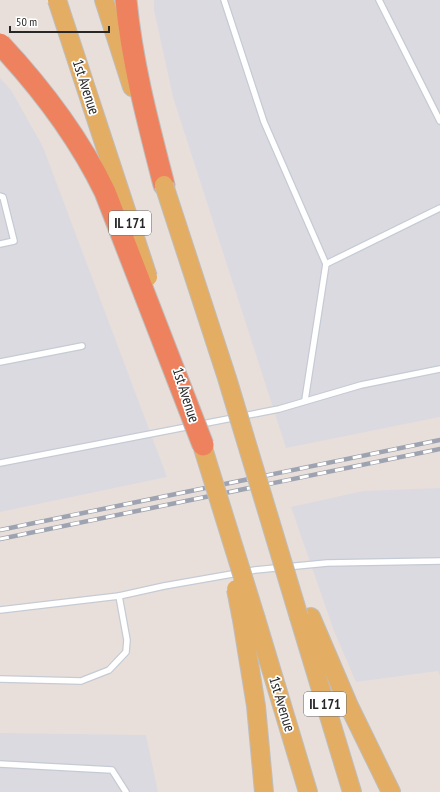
<svg xmlns="http://www.w3.org/2000/svg" width="440" height="792" font-family="'PT Sans Narrow',sans-serif">
	<style>
		.industrial { fill: #dbdae1 }
		.lines { fill: none; stroke-linecap: round; stroke-linejoin: round }
		.service-casing { stroke: #c5cbd4; stroke-width: 8 }
		.primary-casing { stroke: #bebebe; stroke-width: 20 }
		.motorway-casing { stroke: #bebebe; stroke-width: 23 }
		.service { stroke: #fff; stroke-width: 5.5 }
		.primary { stroke: #e3ae64; stroke-width: 18 }
		.motorway { stroke: #ef825e; stroke-width: 21 }
		.rail-casing { stroke: #9da3b0; stroke-width: 4.5 }
		.rail { stroke: #fff; stroke-width: 3; stroke-dasharray: 9; stroke-linecap: butt }
		.primary-bridge-casing { stroke: #bebebe; stroke-width: 20; stroke-linecap: butt }
		.motorway-bridge-casing { stroke: #bebebe; stroke-width: 23; stroke-linecap: butt }
		.primary-bridge { stroke: #e3ae64; stroke-width: 18 }
		.motorway-bridge { stroke: #ef825e; stroke-width: 21 }
		.labels { text-anchor: middle; stroke-width: 3.5; stroke-linejoin: round; paint-order: stroke }
		.shield { fill: #fff; stroke: #686868; stroke-width: 1 }
		.shield-label { font-size: 14px; font-weight: bold; fill: #272727 }
		.street-label { font-size: 15px; fill: #272727; stroke: #fff }
	</style>
	<rect width="100%" height="100%" fill="#e9dfda"/>
	<!-- industrial -->
	<g class="industrial">
		<polygon points="154,0 440,0 440,417 286,448 173,97 154,10"/>
		<polygon points="0,78 11,90 43,147 167,477 0,512"/>
		<polygon points="440,488 440,676 438,671 356,682 334,631 291,507 363,491"/>
		<polygon points="0,733 146,735 158,792 0,792"/>
	</g>
	<g class="lines">
		<!-- service casing -->
		<g class="service-casing">
			<g id="service">
				<polyline points="224,0 264,122 326,264 305,400"/>
				<polyline points="379,0 440,121"/>
				<polyline points="0,196 3,197 14,241 0,244"/>
				<polyline points="326,264 440,208"/>
				<polyline points="0,362 82,346"/>
				<polyline points="0,463 279,409 361,385 440,369"/>
				<polyline points="0,610 119,596 164,586 255,570 327,563 440,561"/>
				<polyline points="0,679 81,681 109,670 126,652 127,640 119,596"/>
				<polyline points="0,764 112,770 126,792"/>
			</g>
		</g>
		<!-- primary casing -->
		<g class="primary-casing">
			<g id="primary">
				<polyline points="104,0 132,87"/>
				<polyline points="299,617 352,792"/>
				<polyline points="311,617 349,706 391,792"/>
				<polyline points="256,619 308,792"/>
				<polyline points="242,620 256,706 264,792"/>
			</g>
		</g>
		<!-- motorway casing -->
		<g class="motorway-casing">
			<path id="motorway" d="M 126,0 C 132,63 148,123 164,185"/>
		</g>
		<!-- service -->
		<use href="#service" class="service"/>
		<!-- primary -->
		<use href="#primary" class="primary"/>
		<!-- motorway -->
		<use href="#motorway" class="motorway"/>
		<!-- rail casing -->
		<g class="rail-casing">
			<g id="rail">
				<polyline points="0,530 440,440"/>
				<polyline points="0,539 440,449"/>
			</g>
		</g>
		<!-- rail -->
		<use href="#rail" class="rail"/>
		<!-- primary-bridge casing -->
		<g class="primary-bridge-casing">
			<g id="primary-bridge">
				<polyline points="57,0 148,277"/>
				<polyline points="164,185 227,378 299,617"/>
				<polyline points="198,432 256,619"/>
				<polyline points="236,589 242,620"/>
			</g>
		</g>
		<!-- motorway-bridge casing -->
		<g class="motorway-bridge-casing">
			<path id="motorway-bridge" d="M 0,44 C 42,89 78,136 105,192 L 203,445"/>
		</g>
		<!-- primary-bridge -->
		<use href="#primary-bridge" class="primary-bridge"/>
		<!-- motorway-bridge -->
		<use href="#motorway-bridge" class="motorway-bridge"/>
	</g>
	<g class="labels">
		<!-- shield labels -->
		<g class="shield">
			<rect x="109" y="211" width="42" height="24" rx="3"/>
			<rect x="304" y="692" width="42" height="24" rx="3"/>
		</g>
		<g class="shield-label">
			<text x="130" y="228">IL 171</text>
			<text x="325" y="709">IL 171</text>
		</g>
		<!-- street labels -->
		<g class="street-label">
			<text transform="translate(86 87) rotate(72)" y="5">1st Avenue</text>
			<text transform="translate(186 395) rotate(72)" y="5">1st Avenue</text>
			<text transform="translate(282 704) rotate(73)" y="5">1st Avenue</text>
		</g>
	</g>
	<!-- scale -->
	<path d="M10 26v6h99v-6" fill="none" stroke="#272727" stroke-width="2"/>
	<text x="16" y="26" font-size="12" fill="#272727" stroke="#ffffff" stroke-width="3" paint-order="stroke">50 m</text>
</svg>
